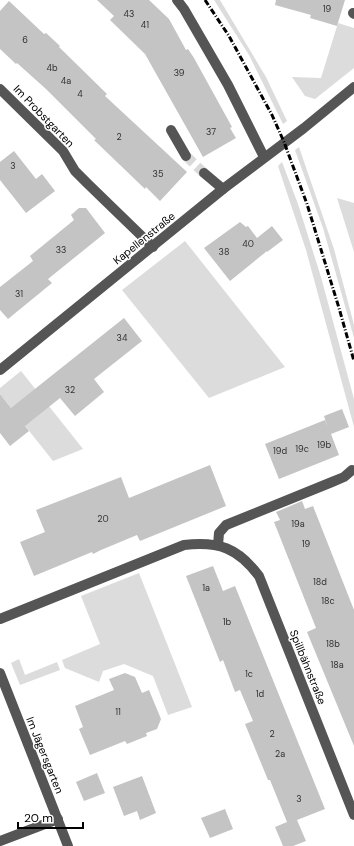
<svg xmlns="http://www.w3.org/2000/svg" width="354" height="846" font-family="'DM Sans',sans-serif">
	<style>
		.green { fill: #dcdcdc }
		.building { fill: #c4c4c4 }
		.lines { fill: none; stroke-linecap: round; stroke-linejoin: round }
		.minor-tunnel { stroke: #d9d9d9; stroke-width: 10; stroke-dasharray: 10 5; stroke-linecap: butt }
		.minor { stroke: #555; stroke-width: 10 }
		.rail { stroke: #000; stroke-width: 3; stroke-dasharray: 6 2 1 2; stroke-linecap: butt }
		.labels { text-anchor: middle; stroke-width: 3; stroke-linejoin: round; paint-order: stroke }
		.number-label { font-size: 9px; fill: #313131 }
		.street-label { font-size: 11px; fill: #000; stroke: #fff }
	</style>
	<rect width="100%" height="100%" fill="#fff"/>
	<!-- green -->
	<g class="green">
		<polygon points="214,0 220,0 266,77 287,121 283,124 249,55"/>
		<polygon points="338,23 354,28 354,68 315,99 305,96 292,77 321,78"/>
		<polygon points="299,147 334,249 354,325 354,338 323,228 295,150"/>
		<polygon points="282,162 298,204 321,277 354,399 354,427 306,250 278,166"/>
		<polygon points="337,198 354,203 354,252"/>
		<polygon points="185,241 285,367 209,398 122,290"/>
		<polygon points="21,371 83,449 53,461 0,394 0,388"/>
		<polygon points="139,573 192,707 168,715 153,676 124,664 103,671 99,682 65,668 62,660 100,644 81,596"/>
		<polygon points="19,659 25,675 57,662 60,670 20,685 11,663"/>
	</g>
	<!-- building -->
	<g class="building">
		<polygon points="97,0 149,0 169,19 186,50 188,49 194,58 232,127 230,128 236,138 203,157 145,54 110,20 114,16"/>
		<polygon points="276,0 345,0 337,26 310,18 311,15 275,5"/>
		<polygon points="9,1 44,34 46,33 60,46 59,47 107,94 105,96 187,172 160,201 146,187 145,189 94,140 96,139 46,89 17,63 16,64 0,49 0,11"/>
		<polygon points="14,151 36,179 42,174 55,191 26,213 0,180 0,162"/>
		<polygon points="79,208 86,208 105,233 48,279 52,283 8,319 0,310 0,287 33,261 30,256 74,220 71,215"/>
		<polygon points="240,222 246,227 248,226 257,238 272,226 283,240 267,252 267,251 230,281 204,248"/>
		<polygon points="124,318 142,341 94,379 104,392 75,416 60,398 25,426 29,431 10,446 0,433 0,394 11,408"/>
		<polygon points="342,409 349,427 331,434 339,455 279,479 265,444 325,420 328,428 324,416"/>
		<polygon points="210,465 226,506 140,541 137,535 101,550 93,554 92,552 34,576 20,542 45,532 36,510 121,477 129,498"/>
		<polygon points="302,501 305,509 313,506 354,610 354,746 307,632 316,628 274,522 280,520 276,512"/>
		<polygon points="213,566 223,591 235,586 325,809 297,820 306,841 293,846 283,846 275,827 287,822 270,780 268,780 245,724 253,721 240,690 235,692 223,660 220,662 186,576"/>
		<polygon points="125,673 135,677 142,693 149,690 161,719 157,729 146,733 147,736 127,744 125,741 90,755 79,729 83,727 75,706 114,690 109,679"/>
		<polygon points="97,773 105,793 84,801 76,782"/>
		<polygon points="142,776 156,813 140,820 137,811 124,816 113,787"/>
		<polygon points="225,809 233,829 210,838 201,818"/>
	</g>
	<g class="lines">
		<!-- minor-tunnel -->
		<polyline class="minor-tunnel" points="186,156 204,173"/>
		<!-- minor -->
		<g class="minor">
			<polyline points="177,0 184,9 228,85 264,157"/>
			<polyline points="353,13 354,14"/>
			<polyline points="0,89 63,151 75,171 88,184 153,247"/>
			<polyline points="171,130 186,156"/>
			<polyline points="204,173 223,189"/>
			<polyline points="0,370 223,189 304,128 354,87"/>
			<polyline points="218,545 219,533 226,525 332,482 344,477 352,470"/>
			<path d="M 0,619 L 184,545 C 219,541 238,548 259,576 L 354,815"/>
			<polyline points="0,673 68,846"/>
			<polyline points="0,841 58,819"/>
		</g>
		<!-- rail -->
		<polyline class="rail" points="205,0 229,36 272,115 284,142 307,204 339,308 354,361"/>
	</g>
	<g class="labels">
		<!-- number labels -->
		<g class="number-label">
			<text x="327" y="12">19</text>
			<text x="129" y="17">43</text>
			<text x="145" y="28">41</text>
			<text x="25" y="43">6</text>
			<text x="52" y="71">4b</text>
			<text x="179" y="76">39</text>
			<text x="66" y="84">4a</text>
			<text x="80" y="97">4</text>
			<text x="211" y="135">37</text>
			<text x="119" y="140">2</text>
			<text x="13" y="169">3</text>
			<text x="158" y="177">35</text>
			<text x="248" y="247">40</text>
			<text x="61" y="253">33</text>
			<text x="224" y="255">38</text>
			<text x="19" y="297">31</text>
			<text x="122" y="341">34</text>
			<text x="70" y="393">32</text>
			<text x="324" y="448">19b</text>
			<text x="302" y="452">19c</text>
			<text x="280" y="454">19d</text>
			<text x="103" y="522">20</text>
			<text x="298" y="527">19a</text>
			<text x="306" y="547">19</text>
			<text x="320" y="585">18d</text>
			<text x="206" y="591">1a</text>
			<text x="328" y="604">18c</text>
			<text x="227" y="625">1b</text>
			<text x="333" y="647">18b</text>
			<text x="337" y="668">18a</text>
			<text x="249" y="677">1c</text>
			<text x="260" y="697">1d</text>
			<text x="118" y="715">11</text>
			<text x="272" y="737">2</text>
			<text x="280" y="757">2a</text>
			<text x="299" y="802">3</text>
		</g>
		<!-- street labels -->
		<g class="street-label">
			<text transform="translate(44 116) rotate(46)" y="4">Im Probstgarten</text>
			<text transform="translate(144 238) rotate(-39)" y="4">Kapellenstraße</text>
			<text transform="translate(308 667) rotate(68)" y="4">Spillbähnstraße</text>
			<text transform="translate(45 755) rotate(68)" y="4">Im Jägersgarten</text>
		</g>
	</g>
	<!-- scale -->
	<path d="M18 822v6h65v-6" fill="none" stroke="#000000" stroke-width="2"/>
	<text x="24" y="822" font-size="12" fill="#000000" stroke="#ffffff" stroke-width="3" paint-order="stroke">20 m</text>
</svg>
